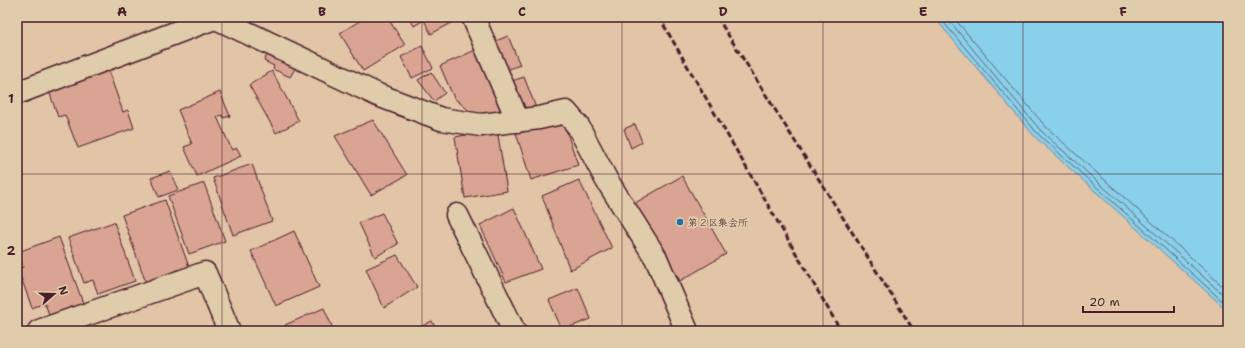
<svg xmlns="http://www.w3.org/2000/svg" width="1245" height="348" font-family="'Shantell Sans','Klee One',sans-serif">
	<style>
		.water { fill: #89d0ea; stroke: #70899e }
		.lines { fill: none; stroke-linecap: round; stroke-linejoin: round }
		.shore { stroke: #636677; stroke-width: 1 }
		.building { fill: #daa493; stroke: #4a1f2b }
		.minor-casing { stroke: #4a1f2b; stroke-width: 25 }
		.minor { stroke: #deccaa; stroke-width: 22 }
		.rail { stroke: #4a1f2b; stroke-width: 3; stroke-dasharray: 6 3; stroke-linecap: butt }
		.grid { fill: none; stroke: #4a1f2b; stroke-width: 1; stroke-opacity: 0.55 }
		.poi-dot { fill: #1f6fb2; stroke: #deccaa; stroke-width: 1.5 }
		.labels { text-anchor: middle; stroke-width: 3.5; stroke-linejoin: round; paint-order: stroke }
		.poi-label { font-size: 10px; fill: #4a1f2b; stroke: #deccaa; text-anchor: start }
		.neatline { fill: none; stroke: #4a1f2b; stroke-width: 1.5 }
		.grid-label { font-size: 13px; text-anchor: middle; font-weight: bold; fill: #4a1f2b }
	</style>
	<rect width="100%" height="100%" fill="#e2c4a7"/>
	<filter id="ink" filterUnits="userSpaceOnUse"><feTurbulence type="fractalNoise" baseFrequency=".025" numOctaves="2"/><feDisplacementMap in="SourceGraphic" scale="8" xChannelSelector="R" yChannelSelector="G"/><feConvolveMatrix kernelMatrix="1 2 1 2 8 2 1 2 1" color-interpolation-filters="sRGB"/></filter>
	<g filter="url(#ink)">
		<!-- water -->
		<polygon class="water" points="934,17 1228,17 1228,311 1035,137"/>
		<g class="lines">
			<!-- shore -->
			<g class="shore">
				<polyline points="939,17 1038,134 1228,306"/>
				<polyline points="946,17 1041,131 1228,299"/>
				<polyline points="953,17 1046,127 1228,291"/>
			</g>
		</g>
		<!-- building -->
		<g class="building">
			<polygon points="366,17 387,17 405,45 363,71 340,33"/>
			<polygon points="409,17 458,17 459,19 431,34 424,20 414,26"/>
			<polygon points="508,36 520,65 504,71 493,42"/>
			<polygon points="422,46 433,68 412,78 401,57"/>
			<polygon points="480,48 506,107 479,119 454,98 440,66"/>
			<polygon points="269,50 297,65 290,77 273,69 274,66 264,61"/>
			<polygon points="108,70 123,112 128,110 134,128 78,148 65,115 58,117 49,91"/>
			<polygon points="272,71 299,121 276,133 249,85"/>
			<polygon points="431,72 445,93 434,101 418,80"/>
			<polygon points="524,77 536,108 521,114 509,82"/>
			<polygon points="220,92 230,116 224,118 222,115 217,117 232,150 237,148 241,156 197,176 184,147 192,144 178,110"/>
			<polygon points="562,118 578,165 531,180 516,133"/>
			<polygon points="373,120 407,175 371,195 335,136"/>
			<polygon points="635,124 642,142 631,148 624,129"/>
			<polygon points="497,129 507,191 465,198 455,137"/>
			<polygon points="252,164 272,221 233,235 213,178"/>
			<polygon points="170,171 178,190 159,197 151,178"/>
			<polygon points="682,176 726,254 680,281 635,203"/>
			<polygon points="579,180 612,248 570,270 542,196"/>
			<polygon points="204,183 225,241 189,254 168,196"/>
			<polygon points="165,200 189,267 146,283 122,215"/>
			<polygon points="514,208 541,269 506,282 480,225"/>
			<polygon points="382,213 398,244 375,257 359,223"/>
			<polygon points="114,222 135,281 98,294 93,280 84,283 68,238"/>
			<polygon points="294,231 319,287 276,306 251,251"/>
			<polygon points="59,237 83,303 49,315 45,303 32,308 18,269 23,267 18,252"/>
			<polygon points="397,255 417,287 384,308 366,269"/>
			<polygon points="578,288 591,319 562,330 549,300"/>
			<polygon points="324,308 334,331 288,331 285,325"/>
			<polygon points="432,321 437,331 412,331"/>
			<polygon points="591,327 593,331 583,331"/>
		</g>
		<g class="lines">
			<!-- minor casing -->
			<g class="minor-casing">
				<g id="minor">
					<polyline points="473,17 518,121"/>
					<polyline points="216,18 378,95 441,119 481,125 539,118 566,112 578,126 606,179 656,258 687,331"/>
					<polyline points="17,93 217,17"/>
					<polyline points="457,215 514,331"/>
					<polyline points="39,331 205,273 229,331"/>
				</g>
			</g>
			<!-- minor -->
			<use href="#minor" class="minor"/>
			<!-- rail -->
			<g class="rail">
				<polyline points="659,17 841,331"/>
				<polyline points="717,17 914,331"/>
			</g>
		</g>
	</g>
	<!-- grid -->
	<path class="grid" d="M 222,17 L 222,331M 422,17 L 422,331M 622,17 L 622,331M 823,17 L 823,331M 1023,17 L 1023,331M 17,174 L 1228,174"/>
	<!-- markers -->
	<circle class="poi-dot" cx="680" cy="222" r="4"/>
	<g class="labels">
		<!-- poi labels -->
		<g class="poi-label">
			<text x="688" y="226">第２区集会所</text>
		</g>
	</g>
	<!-- margin -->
	<rect width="1245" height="348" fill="none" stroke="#deccaa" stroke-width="44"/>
	<!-- north arrow -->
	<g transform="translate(54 294) rotate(70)" stroke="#deccaa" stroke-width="3" paint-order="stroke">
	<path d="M0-3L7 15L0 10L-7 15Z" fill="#4a1f2b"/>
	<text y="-6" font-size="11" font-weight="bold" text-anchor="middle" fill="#4a1f2b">N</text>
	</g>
	<!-- scale -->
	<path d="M1083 306v6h91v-6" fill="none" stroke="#4a1f2b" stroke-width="2"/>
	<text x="1089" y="306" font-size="12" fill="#4a1f2b" stroke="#deccaa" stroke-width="3" paint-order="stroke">20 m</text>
	<rect x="22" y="22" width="1201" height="304" class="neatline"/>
	<g class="grid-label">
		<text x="122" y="16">A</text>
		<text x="322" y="16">B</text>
		<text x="522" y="16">C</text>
		<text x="723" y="16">D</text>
		<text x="923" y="16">E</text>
		<text x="1123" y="16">F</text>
		<text x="11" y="103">1</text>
		<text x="11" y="255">2</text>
	</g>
</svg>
